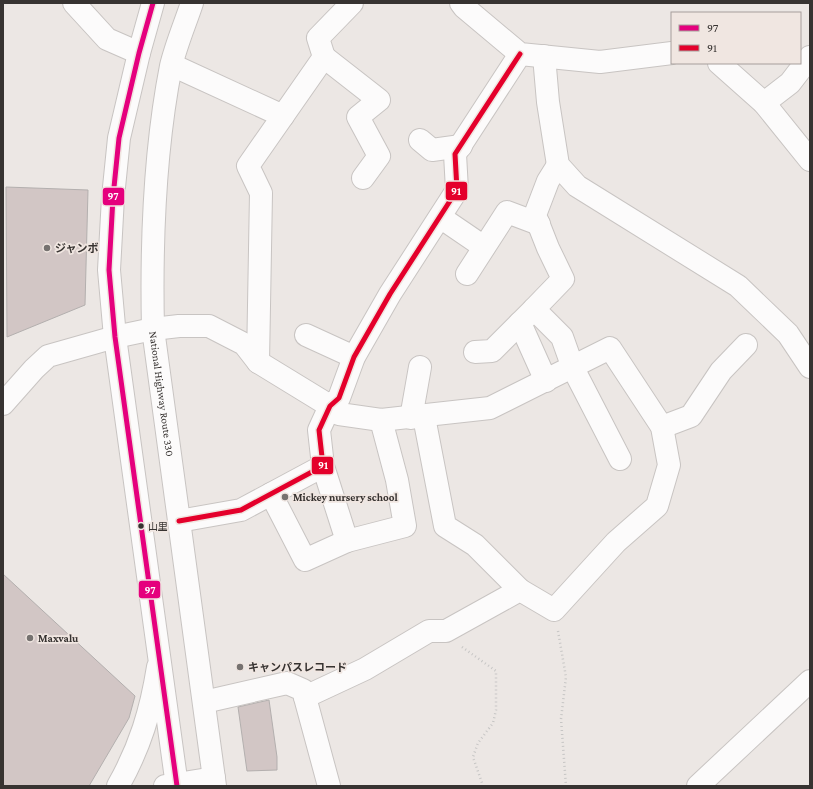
<svg xmlns="http://www.w3.org/2000/svg" width="813" height="789" font-family="'Crimson Pro','Noto Sans JP',serif">
	<style>
		.building { fill: #d2c6c5; stroke: #b3afae }
		.lines { fill: none; stroke-linecap: round; stroke-linejoin: round }
		.minor-casing { stroke: #c8c4c2; stroke-width: 24 }
		.major-casing { stroke: #c8c4c2; stroke-width: 24 }
		.highway-casing { stroke: #c8c4c2; stroke-width: 24 }
		.path { stroke: #c7c6c5; stroke-width: 2.5; stroke-dasharray: 1 3; stroke-linecap: butt }
		.minor { stroke: #fcfbfb; stroke-width: 22 }
		.major { stroke: #fcfbfb; stroke-width: 22 }
		.highway { stroke: #fcfbfb; stroke-width: 22 }
		.bus-1-casing { stroke: #f0e6e1; stroke-width: 8 }
		.bus-2-casing { stroke: #f0e6e1; stroke-width: 8 }
		.bus-1 { stroke: #e5007d; stroke-width: 5 }
		.bus-2 { stroke: #e4002b; stroke-width: 5 }
		.poi-dot { fill: #767270; stroke: #f0e6e1; stroke-width: 1.5 }
		.bus-dot { fill: #373331; stroke: #f0e6e1; stroke-width: 1.5 }
		.labels { text-anchor: middle; stroke-width: 3.5; stroke-linejoin: round; paint-order: stroke }
		.bus-label { font-size: 10px; fill: #373331; stroke: #f0e6e1; text-anchor: start }
		.poi-label { font-size: 11px; font-weight: bold; fill: #373331; stroke: #f0e6e1; text-anchor: start }
		.street-label { font-size: 11px; fill: #373331; stroke: #f0e6e1 }
		.line-badge { stroke: #f0e6e1; stroke-width: 1.5 }
		.badge-label { font-size: 11px; text-anchor: middle; font-weight: bold; fill: #fff }
	</style>
	<rect width="100%" height="100%" fill="#ece7e4"/>
	<!-- building -->
	<g class="building">
		<polygon points="6,187 88,190 85,305 7,337"/>
		<polygon points="3,574 135,696 129,718 89,786 3,786"/>
		<polygon points="269,700 277,757 277,770 247,771 238,707"/>
	</g>
	<g class="lines">
		<!-- minor casing -->
		<g class="minor-casing">
			<g id="minor">
				<polyline points="74,3 107,39 139,53"/>
				<polyline points="461,3 464,7 520,54 600,62 672,53"/>
				<polyline points="544,56 548,102 558,165 577,186 738,286 788,334 810,367"/>
				<polyline points="324,57 379,100 358,117 379,156 363,178"/>
				<polyline points="719,63 764,103 810,160"/>
				<polyline points="172,65 283,116"/>
				<polyline points="764,103 790,83 810,57"/>
				<polyline points="420,140 432,150 461,146"/>
				<polyline points="558,165 548,181 535,215 548,248 563,279 534,309 562,337 573,368 620,459"/>
				<polyline points="440,217 484,247"/>
				<polyline points="467,274 507,212 539,224"/>
				<polyline points="520,323 546,381"/>
				<polyline points="306,335 354,357"/>
				<polyline points="475,352 492,351 534,309"/>
				<polyline points="258,362 261,193 248,166 324,57 318,38 352,3"/>
				<polyline points="3,404 34,369 48,356 115,337 153,329 179,326 209,326 244,344 258,362 330,406 339,414 381,420 490,408 610,348 662,427 669,465 657,506 616,542 554,610 520,590 446,631 429,631 365,669 305,697"/>
				<polyline points="424,417 445,526 475,545 520,590"/>
				<polyline points="411,418 420,367"/>
				<polyline points="662,427 691,416 721,371 746,345"/>
				<polyline points="323,466 347,541"/>
				<polyline points="271,494 305,560 347,541 405,526 397,480 381,420"/>
				<polyline points="179,521 241,510 323,466 319,430 330,406 339,398 354,357 390,294 457,190 455,154 520,54"/>
				<polyline points="204,702 287,683 303,690 329,786"/>
				<polyline points="698,786 810,681"/>
			</g>
		</g>
		<!-- major casing -->
		<g class="major-casing">
			<g id="major">
				<path d="M 118,786 C 140,747 151,711 158,667"/>
				<polyline points="165,786 214,778"/>
			</g>
		</g>
		<!-- highway casing -->
		<g class="highway-casing">
			<g id="highway">
				<polyline points="153,3 139,53 119,138 113,197 109,270 115,337 177,786"/>
				<path id="s1" d="M 192,3 C 185,24 176,45 171,66 C 154,153 151,241 153,329 L 215,786"/>
			</g>
		</g>
		<!-- path -->
		<g class="path">
			<polyline points="558,631 566,677 561,719 566,786"/>
			<polyline points="462,647 496,671 496,710 493,723 478,743 473,757 483,786"/>
		</g>
		<!-- minor -->
		<use href="#minor" class="minor"/>
		<!-- major -->
		<use href="#major" class="major"/>
		<!-- highway -->
		<use href="#highway" class="highway"/>
		<!-- bus-1 casing -->
		<g class="bus-1-casing">
			<polyline id="bus-1" points="153,3 139,53 119,138 113,197 109,270 115,337 177,786"/>
		</g>
		<!-- bus-2 casing -->
		<g class="bus-2-casing">
			<polyline id="bus-2" points="179,521 241,510 323,466 319,430 330,406 339,398 354,357 390,294 457,190 455,154 520,54"/>
		</g>
		<!-- bus-1 -->
		<use href="#bus-1" class="bus-1"/>
		<!-- bus-2 -->
		<use href="#bus-2" class="bus-2"/>
	</g>
	<!-- markers -->
	<g class="poi-dot">
		<circle cx="47" cy="248" r="4"/>
		<circle cx="285" cy="497" r="4"/>
		<circle cx="30" cy="638" r="4"/>
		<circle cx="240" cy="667" r="4"/>
	</g>
	<circle class="bus-dot" cx="141" cy="526" r="3.5"/>
	<g class="labels">
		<!-- bus labels -->
		<g class="bus-label">
			<text x="148" y="530">山里</text>
		</g>
		<!-- poi labels -->
		<g class="poi-label">
			<text x="55" y="252">ジャンボ</text>
			<text x="293" y="501">Mickey nursery school</text>
			<text x="38" y="642">Maxvalu</text>
			<text x="248" y="671">キャンパスレコード</text>
		</g>
		<!-- street labels -->
		<g class="street-label">
			<text dy="4" stroke="none"><textPath href="#s1" startOffset="396">National Highway Route 330</textPath></text>
		</g>
	</g>
	<g class="line-badge">
		<rect x="445" y="181" width="23" height="20" rx="4" fill="#e4002b"/>
		<rect x="102" y="187" width="23" height="19" rx="4" fill="#e5007d"/>
		<rect x="311" y="456" width="23" height="19" rx="4" fill="#e4002b"/>
		<rect x="138" y="580" width="23" height="19" rx="4" fill="#e5007d"/>
	</g>
	<g class="badge-label">
		<text x="456" y="195">91</text>
		<text x="113" y="200">97</text>
		<text x="323" y="469">91</text>
		<text x="150" y="594">97</text>
	</g>
	<!-- border -->
	<rect width="813" height="789" fill="none" stroke="#373331" stroke-width="8"/>
	<!-- legend -->
	<rect x="671" y="12" width="130" height="52" fill="#f0e6e1" stroke="#a69e9b"/>
	<rect x="679" y="25" width="20" height="6" fill="#e5007d" stroke="#a69e9b"/>
	<text x="707" y="32" font-size="12" fill="#373331">97</text>
	<rect x="679" y="45" width="20" height="6" fill="#e4002b" stroke="#a69e9b"/>
	<text x="707" y="52" font-size="12" fill="#373331">91</text>
</svg>
